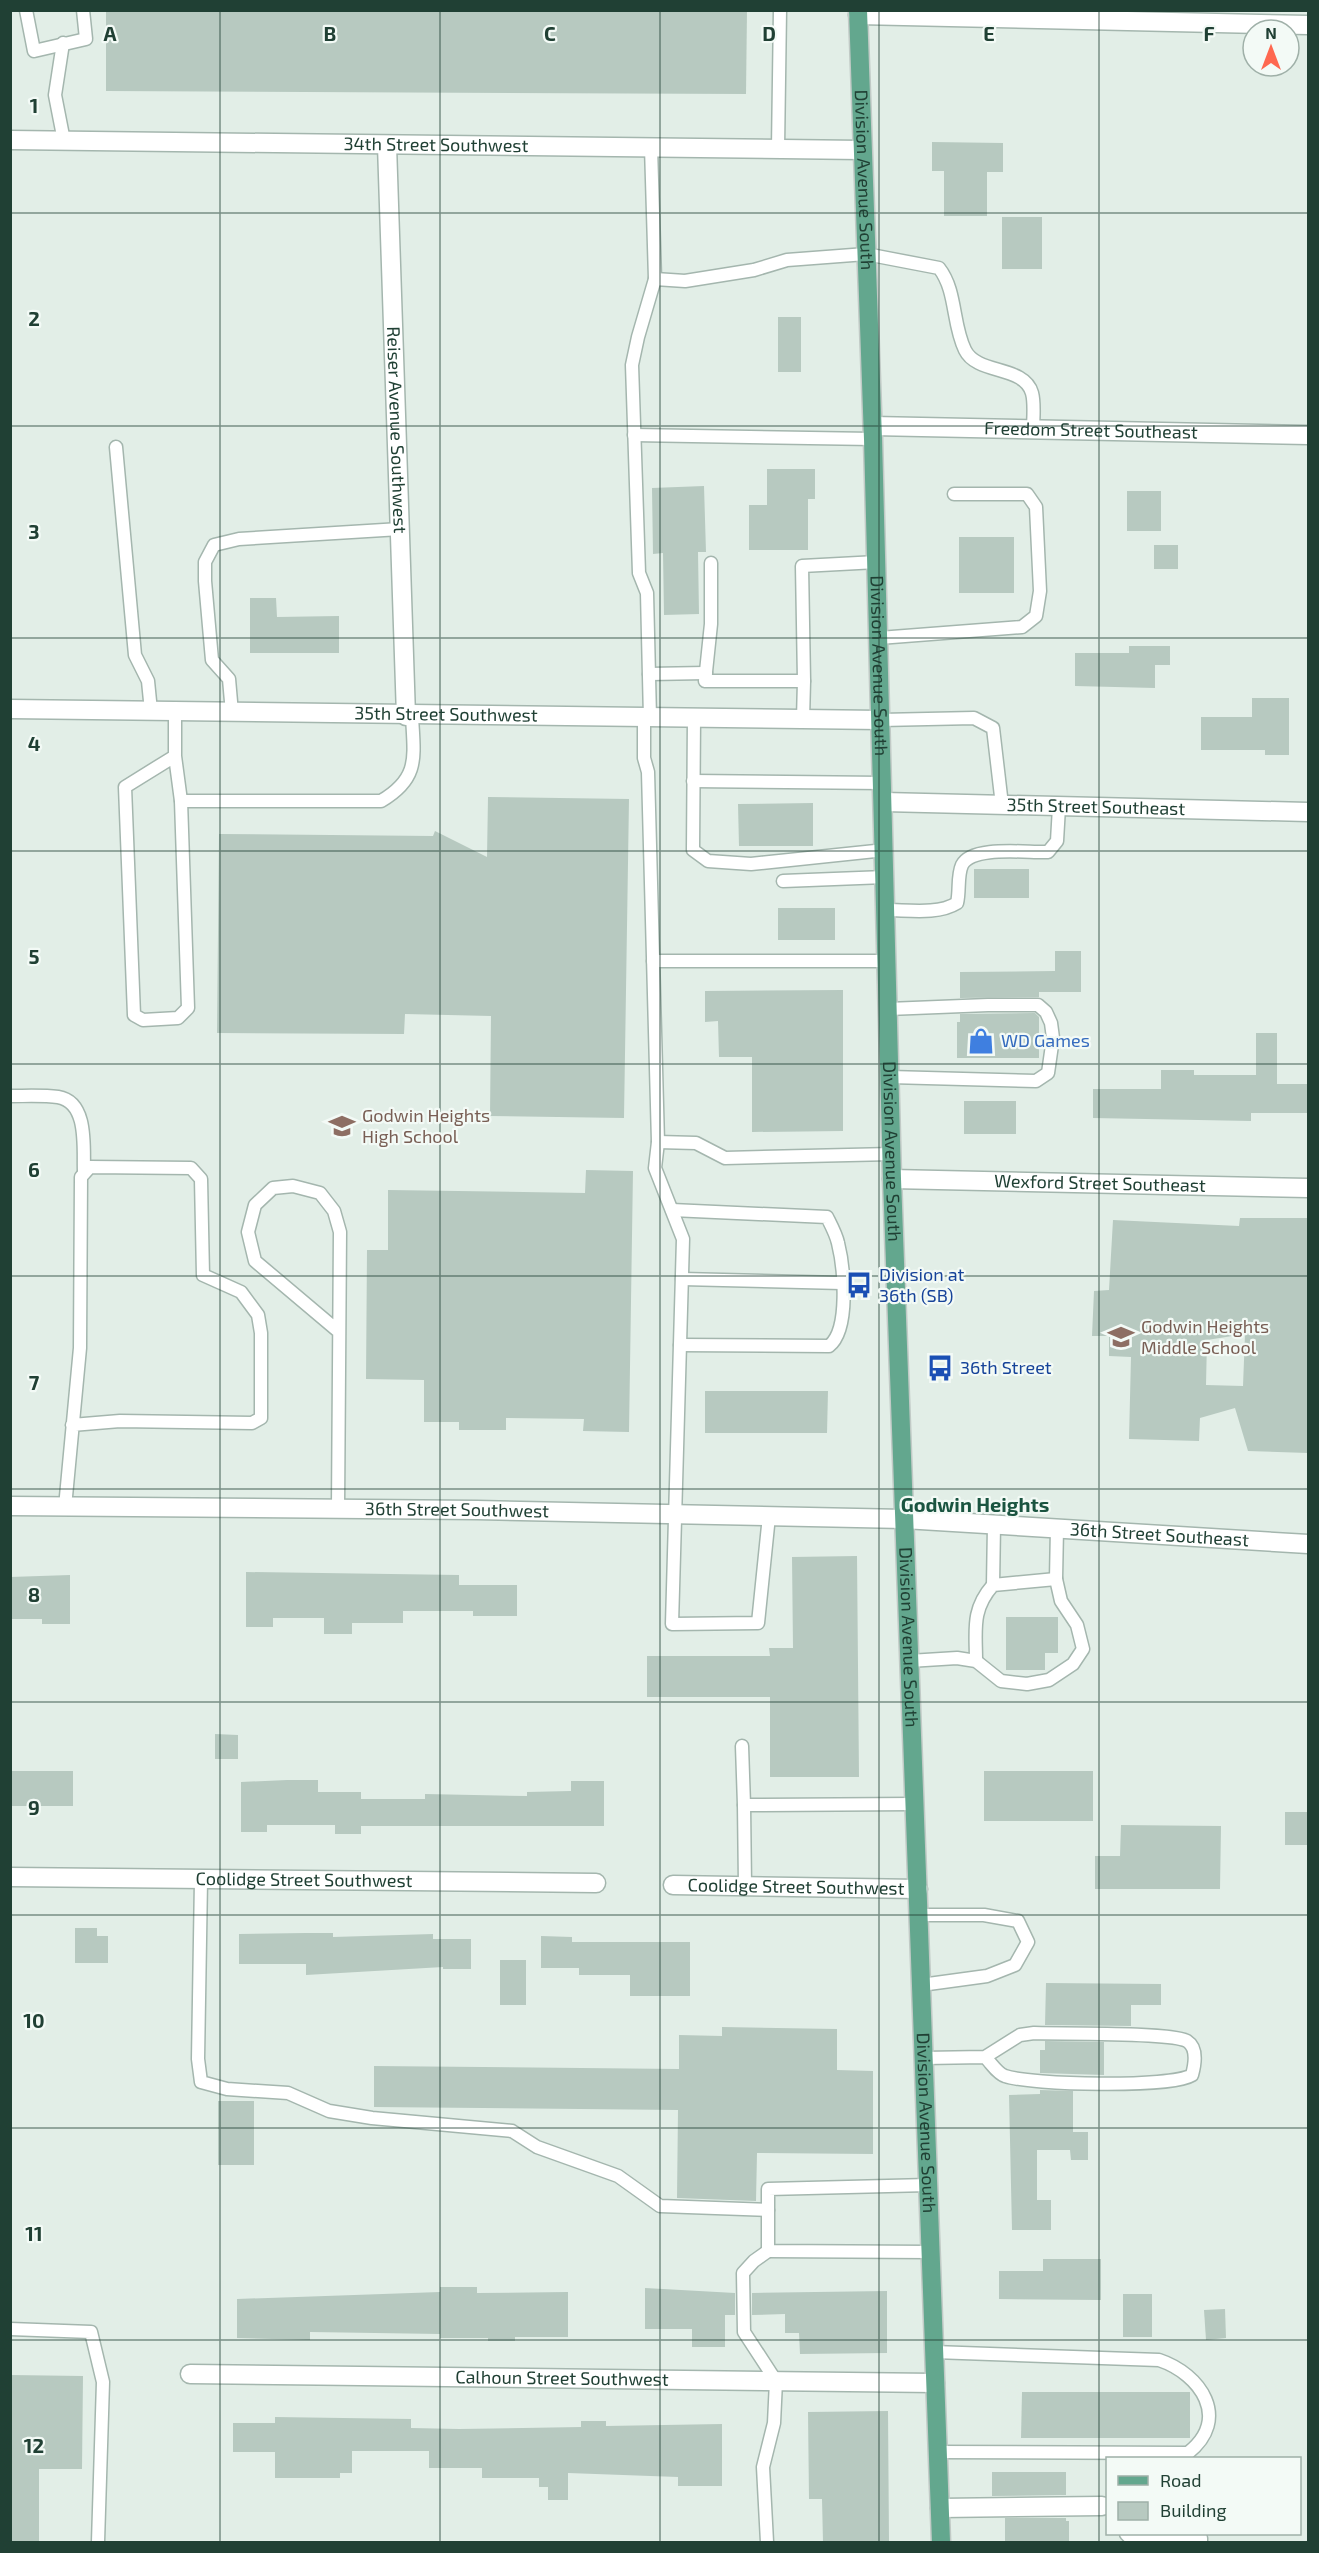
<svg xmlns="http://www.w3.org/2000/svg" width="1319" height="2553" font-family="'Exo 2',sans-serif">
	<style>
		.building { fill: #b7c9c0; fill-rule: evenodd }
		.lines { fill: none; stroke-linecap: round; stroke-linejoin: round }
		.service-casing { stroke: #a4b6ae; stroke-width: 15 }
		.minor-casing { stroke: #a4b6ae; stroke-width: 21 }
		.tertiary-casing { stroke: #a4b6ae; stroke-width: 21 }
		.primary-casing { stroke: #c1cac6; stroke-width: 21 }
		.service { stroke: #fff; stroke-width: 12 }
		.minor { stroke: #fff; stroke-width: 18 }
		.tertiary { stroke: #fff; stroke-width: 18 }
		.primary { stroke: #63a78e; stroke-width: 18 }
		.grid { fill: none; stroke: #204034; stroke-width: 1.5; stroke-opacity: 0.55 }
		.labels { text-anchor: middle; stroke-width: 4.5; stroke-linejoin: round; paint-order: stroke }
		.street-label { font-size: 18px; fill: #204034; stroke: #f3faf6 }
		.shop-label { font-size: 18px; fill: #366cbe; stroke: #f3faf6; text-anchor: start }
		.education-label { font-size: 18px; fill: #785e54; stroke: #f3faf6; text-anchor: start }
		.transit-label { font-size: 18px; fill: #164399; stroke: #f3faf6; text-anchor: start }
		.neighbourhood-label { font-size: 20px; font-weight: bold; fill: #1a5440; stroke: #f3faf6 }
		.grid-label { font-size: 20px; text-anchor: middle; font-weight: bold; fill: #204034; stroke: #f3faf6; stroke-width: 4.5; stroke-linejoin: round; paint-order: stroke }
	</style>
	<rect width="100%" height="100%" fill="#e2eee7"/>
	<!-- building -->
	<g class="building">
		<polygon points="106,10 747,10 746,94 106,91"/>
		<polygon points="932,142 1003,143 1003,172 987,172 987,216 944,216 944,171 932,171"/>
		<rect x="1002" y="217" width="40" height="52"/>
		<rect x="778" y="317" width="23" height="55"/>
		<polygon points="767,469 815,469 815,499 808,499 808,550 749,550 749,505 767,505"/>
		<polygon points="704,486 706,552 698,552 699,614 664,615 663,553 653,554 652,488"/>
		<rect x="1127" y="491" width="34" height="40"/>
		<rect x="959" y="537" width="55" height="56"/>
		<rect x="1154" y="545" width="24" height="24"/>
		<polygon points="250,598 276,598 277,617 339,616 339,653 250,653"/>
		<polygon points="1129,646 1170,646 1170,665 1155,665 1155,688 1075,686 1075,653 1129,653"/>
		<polygon points="1252,698 1289,698 1289,755 1265,755 1265,750 1201,750 1201,717 1252,717"/>
		<polygon points="488,797 629,799 624,1118 490,1116 491,1016 405,1014 404,1034 217,1033 219,834 433,836 435,831 487,857"/>
		<polygon points="813,803 813,846 739,846 738,804"/>
		<rect x="974" y="869" width="55" height="29"/>
		<rect x="778" y="908" width="57" height="32"/>
		<polygon points="1055,951 1081,951 1081,992 1039,992 1039,997 960,998 960,972 1055,971"/>
		<polygon points="843,990 843,1131 752,1132 752,1057 719,1057 718,1021 705,1022 705,991"/>
		<polygon points="1035,1013 1039,1017 1039,1058 957,1058 957,1022 960,1022 960,1014"/>
		<polygon points="1256,1033 1277,1033 1277,1084 1308,1084 1308,1113 1251,1113 1251,1121 1093,1118 1093,1089 1161,1089 1161,1070 1194,1070 1194,1075 1256,1075"/>
		<rect x="964" y="1101" width="52" height="33"/>
		<polygon points="586,1170 633,1171 629,1432 583,1431 584,1419 506,1418 506,1430 459,1430 459,1422 424,1422 424,1380 366,1379 367,1250 388,1250 388,1190 585,1193"/>
		<path d="M 1240,1218 L 1308,1218 L 1308,1453 L 1248,1451 L 1235,1408 L 1200,1418 L 1199,1441 L 1129,1439 L 1131,1357 L 1109,1356 L 1109,1336 L 1092,1336 L 1094,1291 L 1109,1290 L 1113,1220 L 1239,1226 ZM 1245,1334 L 1243,1386 L 1206,1385 L 1207,1340 Z"/>
		<polygon points="705,1391 828,1391 827,1433 705,1433"/>
		<polygon points="857,1556 859,1777 770,1777 770,1697 647,1697 647,1656 770,1656 769,1648 793,1648 792,1557"/>
		<polygon points="246,1572 459,1575 459,1585 517,1585 517,1616 473,1616 473,1611 403,1611 403,1623 352,1623 352,1634 324,1634 324,1618 273,1618 273,1627 246,1627"/>
		<polygon points="70,1575 70,1624 42,1624 42,1619 10,1619 10,1577"/>
		<polygon points="1006,1617 1058,1617 1058,1653 1045,1653 1045,1670 1006,1670"/>
		<polygon points="215,1734 238,1735 238,1759 215,1759"/>
		<rect x="10" y="1771" width="63" height="35"/>
		<rect x="984" y="1771" width="109" height="50"/>
		<polygon points="287,1780 318,1780 318,1792 361,1792 361,1799 425,1799 425,1794 527,1796 527,1792 571,1791 571,1781 604,1781 604,1826 361,1826 361,1834 335,1834 335,1825 267,1825 267,1832 241,1832 241,1782"/>
		<rect x="1285" y="1812" width="23" height="33"/>
		<polygon points="1121,1825 1221,1826 1220,1889 1095,1889 1095,1856 1120,1856"/>
		<polygon points="75,1928 97,1928 97,1936 108,1936 108,1963 75,1963"/>
		<polygon points="306,1933 333,1933 333,1937 433,1934 433,1939 471,1939 471,1969 443,1969 443,1967 306,1975 306,1964 239,1964 239,1934"/>
		<polygon points="541,1936 572,1937 572,1942 690,1942 690,1996 630,1996 630,1975 579,1975 579,1968 541,1968"/>
		<rect x="500" y="1960" width="26" height="45"/>
		<polygon points="1046,1983 1161,1984 1161,2005 1131,2005 1131,2026 1045,2025"/>
		<polygon points="722,2027 837,2029 837,2070 873,2071 873,2154 757,2153 756,2201 677,2198 678,2110 374,2107 374,2066 679,2069 679,2035 722,2036"/>
		<polygon points="1045,2041 1104,2042 1104,2075 1040,2073 1040,2050 1045,2050"/>
		<polygon points="1040,2090 1073,2091 1073,2132 1088,2132 1088,2160 1071,2160 1070,2150 1037,2150 1037,2200 1051,2200 1051,2230 1012,2230 1009,2095 1040,2094"/>
		<rect x="218" y="2101" width="36" height="64"/>
		<polygon points="1043,2259 1101,2259 1101,2300 999,2299 999,2271 1043,2271"/>
		<polygon points="440,2287 477,2287 477,2293 568,2292 568,2337 515,2337 515,2341 488,2341 488,2338 440,2338 440,2334 310,2332 310,2340 237,2338 237,2299 440,2292"/>
		<polygon points="645,2288 735,2293 735,2315 725,2315 725,2347 692,2347 692,2329 645,2329"/>
		<polygon points="887,2291 887,2353 800,2354 799,2333 785,2333 785,2314 752,2315 752,2293"/>
		<rect x="1123" y="2294" width="29" height="43"/>
		<polygon points="1225,2309 1226,2338 1206,2340 1204,2310"/>
		<polygon points="10,2375 83,2376 82,2469 39,2469 39,2542 10,2542"/>
		<polygon points="1022,2392 1190,2392 1190,2438 1021,2438"/>
		<polygon points="888,2411 889,2542 823,2542 822,2499 809,2499 808,2412"/>
		<polygon points="275,2417 411,2419 411,2428 459,2429 581,2427 581,2421 606,2421 606,2426 722,2424 722,2486 678,2486 678,2477 568,2473 568,2500 548,2500 548,2487 539,2487 539,2478 482,2478 482,2468 429,2468 429,2451 352,2451 352,2473 340,2473 340,2478 275,2478 275,2452 233,2452 233,2423 275,2423"/>
		<polygon points="992,2472 1066,2472 1066,2495 992,2496"/>
		<polygon points="1005,2518 1066,2518 1066,2521 1069,2521 1069,2542 1005,2542"/>
	</g>
	<g class="lines">
		<!-- service casing -->
		<g class="service-casing">
			<g id="service">
				<polyline points="26,10 34,51 86,39 83,10"/>
				<polyline points="63,43 55,95 64,141"/>
				<polyline points="778,148 780,10"/>
				<path d="M 655,279 L 685,281 L 754,270 L 787,260 L 866,254 L 939,268 C 957,291 952,324 965,350 C 977,375 1024,365 1032,393 C 1035,404 1033,419 1033,430"/>
				<polyline points="634,435 873,439"/>
				<polyline points="116,447 135,655 148,681 151,711"/>
				<polyline points="711,563 711,624 705,681 804,681 802,566 877,562"/>
				<polyline points="879,638 1022,627 1036,616 1040,591 1036,507 1027,494 954,494"/>
				<polyline points="649,674 706,673"/>
				<polyline points="175,711 175,756 181,801 188,1008 178,1018 143,1020 134,1015 125,787 175,756"/>
				<polyline points="232,713 229,679 212,660 205,581 205,562 214,545 239,539 400,529"/>
				<polyline points="644,718 644,758 648,772 658,1142 655,1168 683,1239 672,1624 758,1623 769,1516"/>
				<polyline points="650,718 647,593 639,573 632,365 638,337 655,279 651,147"/>
				<polyline points="694,718 693,850 708,861 751,864 885,850"/>
				<polyline points="803,719 804,681"/>
				<polyline points="881,720 974,718 993,728 1002,805"/>
				<polyline points="693,781 883,783"/>
				<path d="M 181,801 L 381,801 C 420,778 414,757 412,716"/>
				<polyline points="783,881 885,877"/>
				<path d="M 886,910 C 908,910 938,915 957,903 C 960,891 957,876 962,865 C 972,845 1028,853 1048,852 L 1057,841 L 1059,807"/>
				<polyline points="653,961 887,961"/>
				<polyline points="888,1009 988,1005 1038,1005 1046,1012 1051,1023 1053,1038 1048,1073 1036,1081 890,1077"/>
				<path d="M 10,1096 C 26,1096 43,1095 58,1097 C 89,1102 83,1149 84,1171"/>
				<polyline points="658,1142 696,1143 725,1158 892,1154"/>
				<path d="M 672,1210 L 827,1217 C 831,1225 836,1234 838,1243 C 844,1267 850,1330 829,1346 L 680,1345"/>
				<polyline points="682,1279 842,1283"/>
				<polyline points="65,1507 80,1348 81,1177 90,1167 191,1168 201,1179 203,1275 241,1292 258,1315 261,1333 261,1418 252,1423 120,1421 72,1425"/>
				<polyline points="338,1509 340,1232 334,1211 320,1193 293,1186 273,1188 255,1205 248,1232 255,1261 338,1331"/>
				<polyline points="993,1585 994,1525"/>
				<polyline points="909,1661 957,1658 976,1661 1001,1681 1027,1684 1049,1680 1073,1664 1083,1649 1077,1625 1061,1601 1056,1579 1057,1528"/>
				<path d="M 976,1661 C 976,1630 971,1610 993,1585 L 1056,1579"/>
				<polyline points="742,1746 744,1805"/>
				<polyline points="201,1880 198,2059 201,2082 227,2089 288,2093 329,2111 372,2118 512,2131 537,2147 618,2176 660,2206 768,2210"/>
				<polyline points="745,1886 744,1805 914,1804"/>
				<polyline points="918,1915 984,1915 1018,1921 1028,1942 1015,1965 987,1976 921,1985"/>
				<path d="M 924,2058 L 985,2057 L 1020,2035 L 1034,2033 C 1060,2034 1171,2032 1187,2041 C 1198,2048 1195,2064 1192,2075 C 1171,2088 1031,2085 1005,2076 C 998,2074 991,2063 985,2057"/>
				<polyline points="928,2185 768,2189 768,2251 930,2252"/>
				<polyline points="10,2329 91,2332 103,2382 98,2542"/>
				<path d="M 934,2352 L 1159,2360 C 1201,2374 1231,2419 1188,2453 L 937,2452"/>
				<polyline points="1126,2534 1130,2538 1201,2538 1201,2542"/>
				<polyline points="767,2542 763,2467 774,2423 776,2381 744,2332 743,2273 754,2261 768,2251"/>
			</g>
		</g>
		<!-- minor casing -->
		<g class="minor-casing">
			<g id="minor">
				<polyline points="858,15 1308,25"/>
				<path id="s1" d="M 10,140 L 862,150"/>
				<path id="s2" d="M 387,145 L 406,716"/>
				<path id="s3" d="M 873,426 L 1308,435"/>
				<path id="s4" d="M 10,709 L 881,720"/>
				<path id="s5" d="M 884,802 L 1308,812"/>
				<path id="s6" d="M 892,1179 L 1308,1188"/>
				<path id="s7" d="M 10,1877 L 596,1883"/>
				<path id="s8" d="M 673,1885 L 918,1889"/>
				<path id="s9" d="M 190,2374 L 935,2383"/>
				<polyline points="940,2508 1102,2506"/>
			</g>
		</g>
		<!-- tertiary casing -->
		<g class="tertiary-casing">
			<g id="tertiary">
				<path id="s10" d="M 10,1506 L 477,1510 L 904,1519 L 1308,1544"/>
			</g>
		</g>
		<!-- primary casing -->
		<g class="primary-casing">
			<g id="primary">
				<path id="s11" d="M 858,10 L 873,439 L 892,1179 L 941,2542"/>
			</g>
		</g>
		<!-- service -->
		<use href="#service" class="service"/>
		<!-- minor -->
		<use href="#minor" class="minor"/>
		<!-- tertiary -->
		<use href="#tertiary" class="tertiary"/>
		<!-- primary -->
		<use href="#primary" class="primary"/>
	</g>
	<!-- grid -->
	<path class="grid" d="M 220,10 L 220,2542M 440,10 L 440,2542M 660,10 L 660,2542M 879,10 L 879,2542M 1099,10 L 1099,2542M 10,213 L 1308,213M 10,426 L 1308,426M 10,638 L 1308,638M 10,851 L 1308,851M 10,1064 L 1308,1064M 10,1276 L 1308,1276M 10,1489 L 1308,1489M 10,1702 L 1308,1702M 10,1915 L 1308,1915M 10,2128 L 1308,2128M 10,2340 L 1308,2340"/>
	<!-- icons -->
	<defs>
		<g id="shop-bare" transform="scale(2.07)"><path d="M-5-2.5h2.3a2.7 3.5 0 0 1 5.4 0H5L5.5 6h-11ZM-1.5-2.5h3a1.5 2.3 0 0 0-3 0Z" fill="#3f7fe0" stroke="#f3faf6" stroke-width="2.5" paint-order="stroke"/></g>
		<g id="school-bare" transform="scale(2.07)"><path d="M0-5L7-2L0 1L-7-2ZM-4 1L0 2.5L4 1V4Q0 6-4 4Z" fill="#8d6e63" stroke="#f3faf6" stroke-width="2.5" paint-order="stroke"/></g>
		<g id="bus-bare" transform="scale(2.07)"><path d="M-5-6H5V4H4V6H2V4H-2V6H-4V4H-5ZM-3.5-4V0h7V-4ZM-3.5 1.2v1.5H-2V1.2ZM2 1.2v1.5H3.5V1.2Z" fill="#1a4fb4" stroke="#f3faf6" stroke-width="2.5" paint-order="stroke"/></g>
	</defs>
	<g fill-rule="evenodd">
		<use href="#shop-bare" x="981" y="1041"/>
		<use href="#school-bare" x="342" y="1126"/>
		<use href="#bus-bare" x="859" y="1285"/>
		<use href="#school-bare" x="1121" y="1337"/>
		<use href="#bus-bare" x="940" y="1368"/>
	</g>
	<g class="labels">
		<!-- street labels -->
		<g class="street-label">
			<text dy="6" stroke="none"><textPath href="#s1" startOffset="426">34th Street Southwest</textPath></text>
			<text dy="6" stroke="none"><textPath href="#s11" startOffset="170">Division Avenue South</textPath></text>
			<text dy="6" stroke="none"><textPath href="#s2" startOffset="285">Reiser Avenue Southwest</textPath></text>
			<text dy="6" stroke="none"><textPath href="#s3" startOffset="218">Freedom Street Southeast</textPath></text>
			<text dy="6" stroke="none"><textPath href="#s11" startOffset="656">Division Avenue South</textPath></text>
			<text dy="6" stroke="none"><textPath href="#s4" startOffset="436">35th Street Southwest</textPath></text>
			<text dy="6" stroke="none"><textPath href="#s5" startOffset="212">35th Street Southeast</textPath></text>
			<text dy="6" stroke="none"><textPath href="#s11" startOffset="1142">Division Avenue South</textPath></text>
			<text dy="6" stroke="none"><textPath href="#s6" startOffset="208">Wexford Street Southeast</textPath></text>
			<text dy="6" stroke="none"><textPath href="#s10" startOffset="447">36th Street Southwest</textPath></text>
			<text dy="6" stroke="none"><textPath href="#s10" startOffset="1150">36th Street Southeast</textPath></text>
			<text dy="6" stroke="none"><textPath href="#s11" startOffset="1628">Division Avenue South</textPath></text>
			<text dy="6" stroke="none"><textPath href="#s7" startOffset="294">Coolidge Street Southwest</textPath></text>
			<text dy="6" stroke="none"><textPath href="#s8" startOffset="123">Coolidge Street Southwest</textPath></text>
			<text dy="6" stroke="none"><textPath href="#s11" startOffset="2114">Division Avenue South</textPath></text>
			<text dy="6" stroke="none"><textPath href="#s9" startOffset="372">Calhoun Street Southwest</textPath></text>
		</g>
		<!-- shop labels -->
		<g class="shop-label">
			<text x="1001" y="1047">WD Games</text>
		</g>
		<!-- education labels -->
		<g class="education-label">
			<text x="362" y="1122">Godwin Heights<tspan x="362" dy="21">High School</tspan></text>
			<text x="1141" y="1333">Godwin Heights<tspan x="1141" dy="21">Middle School</tspan></text>
		</g>
		<!-- transit labels -->
		<g class="transit-label">
			<text x="879" y="1281">Division at<tspan x="879" dy="21">36th (SB)</tspan></text>
			<text x="960" y="1374">36th Street</text>
		</g>
		<!-- neighbourhood labels -->
		<g class="neighbourhood-label">
			<text x="975" y="1512">Godwin Heights</text>
		</g>
	</g>
	<g class="grid-label">
		<text x="110" y="41">A</text>
		<text x="330" y="41">B</text>
		<text x="550" y="41">C</text>
		<text x="769" y="41">D</text>
		<text x="989" y="41">E</text>
		<text x="1209" y="41">F</text>
		<text x="34" y="113">1</text>
		<text x="34" y="326">2</text>
		<text x="34" y="539">3</text>
		<text x="34" y="751">4</text>
		<text x="34" y="964">5</text>
		<text x="34" y="1177">6</text>
		<text x="34" y="1390">7</text>
		<text x="34" y="1602">8</text>
		<text x="34" y="1815">9</text>
		<text x="34" y="2028">10</text>
		<text x="34" y="2241">11</text>
		<text x="34" y="2453">12</text>
	</g>
	<!-- border -->
	<rect width="1319" height="2553" fill="none" stroke="#204034" stroke-width="24"/>
	<!-- legend -->
	<rect x="1106" y="2457" width="195" height="78" fill="#f3faf6" stroke="#9fb0a8" stroke-width="1.5"/>
	<rect x="1118" y="2476" width="30" height="9" fill="#63a78e" stroke="#9fb0a8" stroke-width="1.5"/>
	<text x="1160" y="2487" font-size="18" fill="#204034">Road</text>
	<rect x="1118" y="2502" width="30" height="18" fill="#b7c9c0" stroke="#9fb0a8" stroke-width="1.5"/>
	<text x="1160" y="2517" font-size="18" fill="#204034">Building</text>
	<!-- north arrow -->
	<g transform="translate(1271 48)"><circle r="28" fill="#f3faf6" stroke="#9fb0a8" stroke-width="1.5"/>
	<path d="M0-4.5L10 22L0 15L-10 22Z" fill="#fe6850"/>
	<text y="-9" font-size="16" font-weight="bold" text-anchor="middle" fill="#204034">N</text>
	</g>
</svg>
